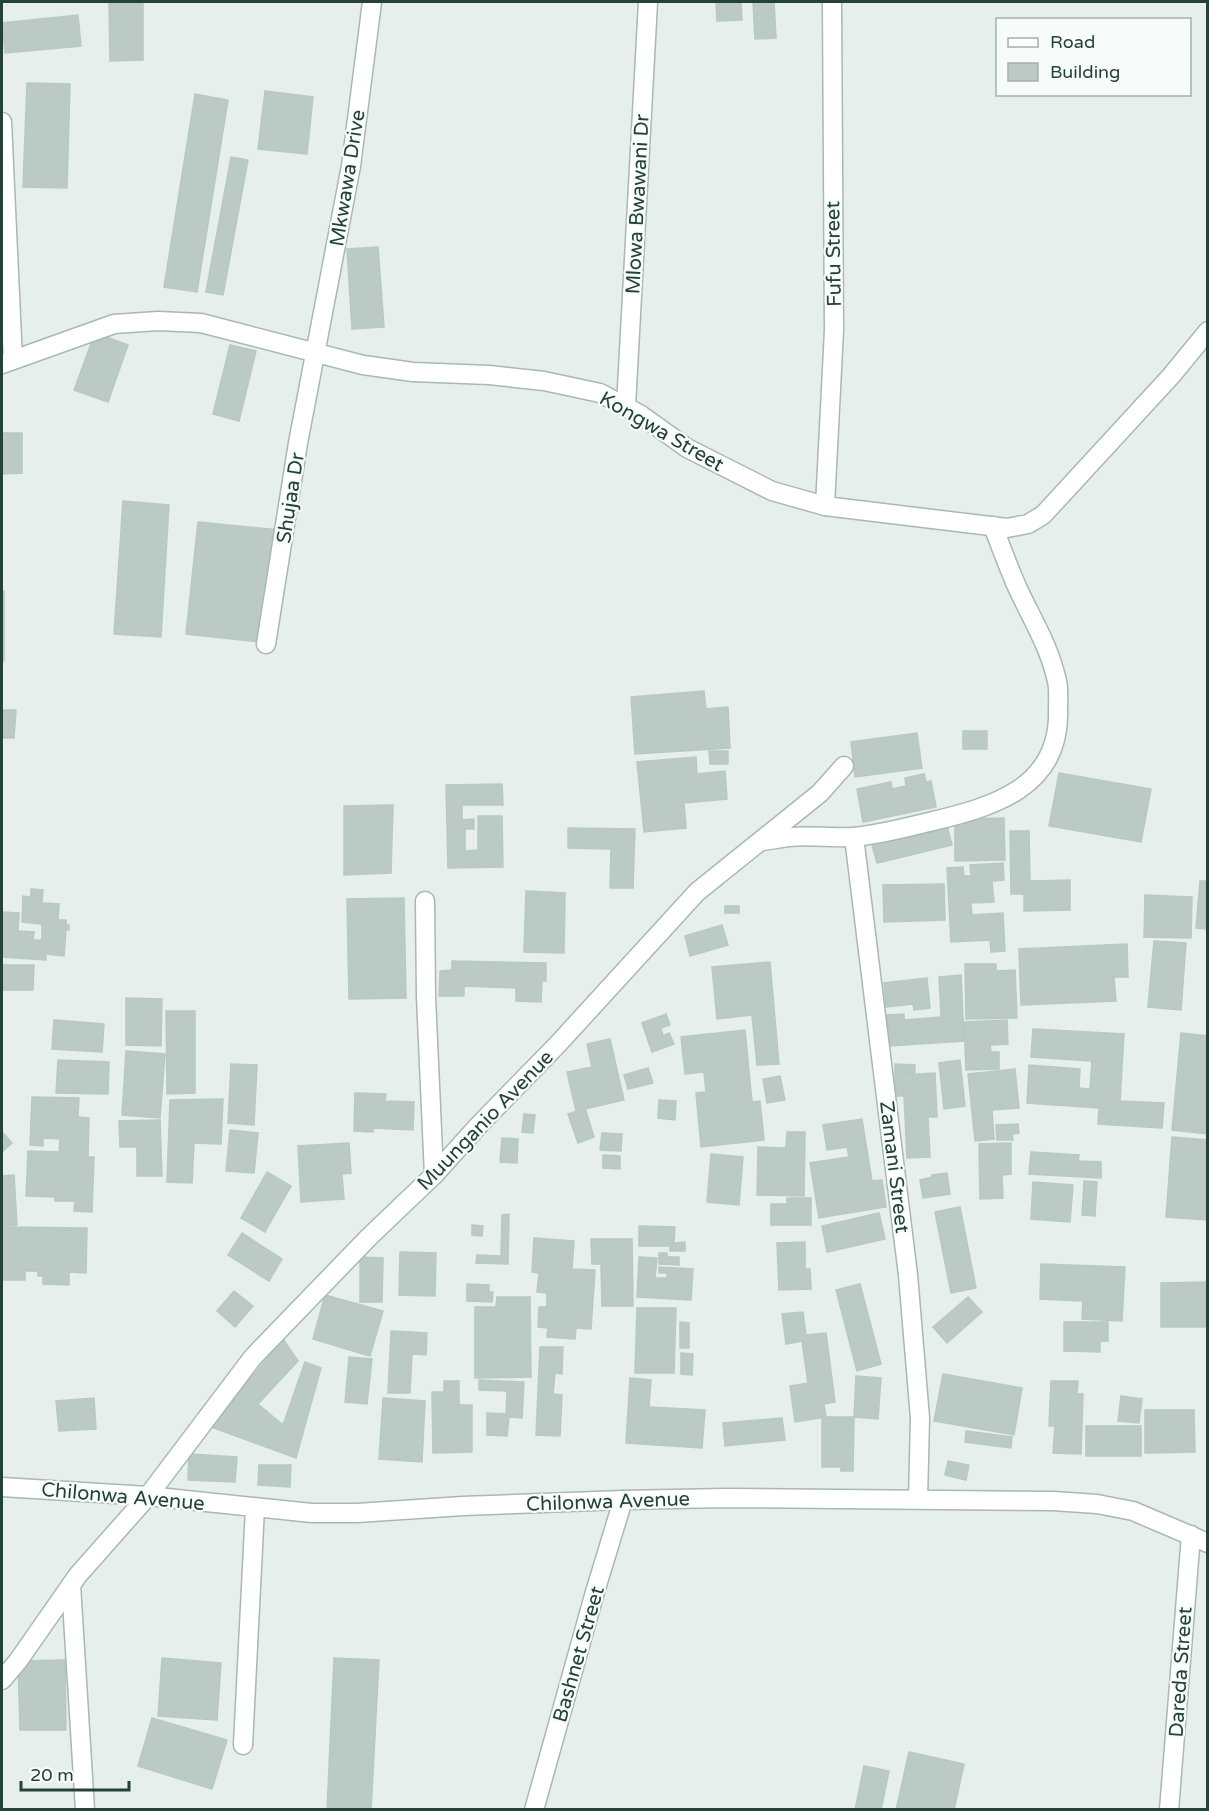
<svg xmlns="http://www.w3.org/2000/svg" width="1209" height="1811" font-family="'Varela Round',sans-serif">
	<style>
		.building { fill: #bbcac4; stroke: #b8c9c2; stroke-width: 1.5 }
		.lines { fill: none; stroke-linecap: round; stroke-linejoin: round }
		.street-casing { stroke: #a8b8b2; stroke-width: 21 }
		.street { stroke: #fff; stroke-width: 18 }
		.labels { text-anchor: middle; stroke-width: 4.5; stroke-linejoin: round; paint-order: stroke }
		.street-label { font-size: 20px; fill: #24423a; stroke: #f7fbf9 }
	</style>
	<rect width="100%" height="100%" fill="#e6efeb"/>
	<!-- building -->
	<g class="building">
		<polygon points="109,2 143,2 143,60 110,61"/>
		<polygon points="716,2 741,2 742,20 717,21"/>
		<polygon points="753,2 774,2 776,38 755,39"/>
		<polygon points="78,15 81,46 5,53 2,23"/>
		<polygon points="27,83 70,84 67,188 23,187"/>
		<polygon points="265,91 313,97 307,154 258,149"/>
		<polygon points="195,94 228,100 197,292 164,287"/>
		<polygon points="231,157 248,160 223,295 206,292"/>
		<polygon points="378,247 384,327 352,329 347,249"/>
		<polygon points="95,333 128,345 108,402 74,390"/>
		<polygon points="230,345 256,351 239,421 213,414"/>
		<polygon points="2,433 22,433 22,473 2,474"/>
		<polygon points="123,501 169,505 161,637 114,634"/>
		<polygon points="198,522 280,530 269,643 186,634"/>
		<rect x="2" y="591" width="2" height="70"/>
		<polygon points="704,691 706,709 728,707 730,748 635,754 631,697"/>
		<polygon points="3,710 16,710 14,738 2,738"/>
		<rect x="963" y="731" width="24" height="18"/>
		<polygon points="917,733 922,768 855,777 851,742"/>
		<polygon points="709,751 728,751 728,764 710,764"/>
		<polygon points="696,757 697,774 725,771 727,799 684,803 686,828 644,832 637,762"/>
		<polygon points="1059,773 1151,789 1141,842 1049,826"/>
		<polygon points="924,774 926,782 931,781 936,807 863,822 857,789 891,782 892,789 906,786 905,778"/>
		<polygon points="502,784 503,805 462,805 462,820 474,819 474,829 465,829 465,851 478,850 478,816 502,816 503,867 448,868 446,785"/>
		<polygon points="393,805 391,873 344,875 344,806"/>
		<polygon points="1004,818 1005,860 955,861 955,819"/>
		<polygon points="947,826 952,845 877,863 872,845"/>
		<polygon points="568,828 635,829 633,888 610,888 611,849 568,848"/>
		<polygon points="1010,831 1029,831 1030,881 1070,880 1070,910 1024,911 1024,894 1011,894"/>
		<polygon points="1003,863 1004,880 992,881 994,902 971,903 972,915 1003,913 1005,951 991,952 990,940 951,942 947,868 963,867 964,876 971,876 970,865"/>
		<polygon points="1200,881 1208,881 1208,929 1196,928"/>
		<polygon points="944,884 945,920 884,922 883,885"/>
		<polygon points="31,889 43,890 42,903 59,904 58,920 66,920 66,925 69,925 69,930 66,930 64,956 46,954 46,960 2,957 2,912 19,913 18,931 34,932 33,940 42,940 42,924 22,922 23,896 31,897"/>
		<polygon points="526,891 565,893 564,953 524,952"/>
		<polygon points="1145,895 1192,897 1191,938 1144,937"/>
		<polygon points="404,898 406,998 349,999 347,899"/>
		<rect x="725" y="906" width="14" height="7"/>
		<polygon points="722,925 728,945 690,956 685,936"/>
		<polygon points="1154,941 1186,943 1181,1010 1148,1007"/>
		<polygon points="1127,944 1128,977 1114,977 1116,1001 1021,1005 1019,949"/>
		<polygon points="452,961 546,963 546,981 542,981 541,1002 516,1001 516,988 464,986 464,996 439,996 440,971 452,970"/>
		<polygon points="770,962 779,1064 757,1065 752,1015 717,1019 712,967"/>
		<polygon points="965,964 996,964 996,971 1015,970 1017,1018 966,1019"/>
		<polygon points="2,965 34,965 33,990 2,990"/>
		<polygon points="961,975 964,1041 889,1046 887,1015 904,1014 904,1020 941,1017 939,977"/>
		<polygon points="927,978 930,1008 914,1010 913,1004 886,1007 884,983"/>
		<polygon points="126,998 162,999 161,1046 126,1045"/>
		<polygon points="166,1011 195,1011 195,1093 167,1094"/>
		<polygon points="666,1014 670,1025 661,1028 663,1036 669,1033 674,1044 652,1052 642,1023"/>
		<polygon points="54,1020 104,1024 102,1052 52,1049"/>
		<polygon points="1007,1020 1008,1044 990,1045 991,1052 999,1052 999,1069 966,1070 964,1022"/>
		<polygon points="1033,1029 1124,1034 1120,1101 1164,1103 1162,1128 1098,1124 1099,1108 1027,1103 1029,1065 1080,1069 1079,1088 1090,1089 1092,1061 1031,1057"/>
		<polygon points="745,1030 752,1102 760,1101 764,1140 701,1147 696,1093 706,1092 704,1072 685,1074 681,1037"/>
		<polygon points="1181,1033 1208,1036 1208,1134 1172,1130"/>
		<polygon points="610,1039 624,1100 576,1111 567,1072 592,1067 587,1044"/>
		<polygon points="126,1051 165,1054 160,1118 122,1115"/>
		<polygon points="58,1060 109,1062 108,1094 56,1093"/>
		<polygon points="960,1060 965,1106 944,1109 939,1063"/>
		<polygon points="231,1064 257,1065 254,1125 228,1123"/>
		<polygon points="895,1064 915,1065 914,1096 895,1096"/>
		<polygon points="648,1068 653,1083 628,1089 624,1075"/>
		<polygon points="1015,1069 1019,1108 992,1110 994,1139 975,1141 968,1074"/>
		<polygon points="935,1073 937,1117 928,1117 930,1157 907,1158 903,1075"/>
		<polygon points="780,1076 785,1100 767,1103 763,1079"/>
		<polygon points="355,1093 386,1094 385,1101 414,1102 413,1130 373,1128 373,1132 354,1131"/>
		<polygon points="32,1097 79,1098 78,1117 89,1118 88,1157 94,1157 92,1212 74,1211 75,1201 55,1201 55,1197 26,1196 28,1151 59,1152 60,1139 43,1138 43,1146 30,1145"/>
		<polygon points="223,1099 221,1144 194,1143 192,1183 167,1182 170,1100"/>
		<polygon points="659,1100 676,1101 675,1120 658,1118"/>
		<polygon points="585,1108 594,1137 578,1143 568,1114"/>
		<polygon points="524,1114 535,1115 533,1133 522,1132"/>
		<polygon points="862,1119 872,1181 882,1180 886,1207 819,1218 810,1163 849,1157 847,1147 827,1150 823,1125"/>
		<polygon points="160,1120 162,1176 137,1176 137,1147 120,1147 119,1121"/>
		<polygon points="1018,1124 1019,1133 1012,1134 1013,1140 997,1140 996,1125"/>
		<polygon points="230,1130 258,1133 254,1173 226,1171"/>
		<polygon points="2,1132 12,1143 2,1152"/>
		<polygon points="787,1132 805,1132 804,1196 757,1195 758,1147 786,1148"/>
		<polygon points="602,1133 622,1134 621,1151 600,1150"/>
		<polygon points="1172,1137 1208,1140 1208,1220 1166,1217"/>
		<polygon points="502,1138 518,1139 517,1163 500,1162"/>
		<polygon points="349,1143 351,1173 342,1174 344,1199 301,1202 298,1146"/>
		<polygon points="1011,1143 1011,1174 1002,1175 1003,1198 980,1199 979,1144"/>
		<polygon points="1031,1152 1079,1155 1078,1161 1101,1162 1101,1178 1029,1174"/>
		<polygon points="711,1154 743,1157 739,1205 707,1202"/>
		<polygon points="603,1155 620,1156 620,1169 603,1168"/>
		<polygon points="267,1172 291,1186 265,1232 241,1218"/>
		<polygon points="947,1173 950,1194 923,1198 920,1180 932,1177 932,1175"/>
		<polygon points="14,1175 17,1225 2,1226 2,1176"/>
		<polygon points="1084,1181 1097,1182 1095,1216 1082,1215"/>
		<polygon points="1033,1182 1073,1185 1070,1222 1031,1219"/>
		<polygon points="787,1198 811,1198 811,1225 771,1225 771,1204 787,1204"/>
		<polygon points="960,1207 976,1288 951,1293 935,1212"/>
		<polygon points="879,1213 885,1239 827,1252 822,1226"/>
		<polygon points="509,1214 508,1264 476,1263 477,1255 501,1256 502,1215"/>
		<polygon points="472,1225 483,1226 482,1236 472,1235"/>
		<polygon points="639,1226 675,1227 674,1243 685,1242 685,1251 670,1251 670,1246 639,1246"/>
		<polygon points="2,1227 87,1228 86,1273 69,1272 69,1285 43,1284 43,1276 38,1276 38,1271 25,1271 25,1280 2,1280"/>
		<polygon points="242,1233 282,1259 269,1281 228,1255"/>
		<polygon points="534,1238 574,1241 572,1269 595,1270 591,1329 576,1328 575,1339 547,1337 548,1328 538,1327 539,1307 547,1307 547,1293 537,1292 539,1273 532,1272"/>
		<polygon points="591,1239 632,1239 633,1306 602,1306 601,1264 592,1264"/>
		<polygon points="805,1242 805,1269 810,1269 811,1289 779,1290 777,1243"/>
		<polygon points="400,1252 436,1253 435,1296 399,1295"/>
		<polygon points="659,1253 667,1253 667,1257 679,1257 679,1265 659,1264"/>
		<polygon points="360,1257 383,1258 382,1302 360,1302"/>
		<polygon points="639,1257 657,1258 655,1278 667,1278 667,1273 659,1273 659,1267 693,1269 691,1300 637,1297"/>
		<polygon points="1041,1264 1125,1267 1122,1321 1082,1319 1083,1301 1040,1299"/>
		<polygon points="1208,1282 1208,1327 1161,1327 1161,1283"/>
		<polygon points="467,1284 489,1285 489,1292 493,1292 492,1302 467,1301"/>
		<polygon points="860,1284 881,1364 857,1371 836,1290"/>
		<polygon points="234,1291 253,1306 235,1327 217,1311"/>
		<polygon points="325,1295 383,1311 370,1356 313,1339"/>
		<polygon points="497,1297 530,1297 531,1377 475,1378 475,1307 496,1307"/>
		<polygon points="968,1297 982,1312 947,1343 933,1327"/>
		<polygon points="637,1308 676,1308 674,1373 635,1373"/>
		<polygon points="803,1312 806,1335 826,1333 835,1402 824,1404 826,1417 795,1422 790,1386 808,1383 802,1341 786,1344 782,1314"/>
		<polygon points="680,1322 689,1323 689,1348 680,1348"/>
		<polygon points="1064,1322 1108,1322 1108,1341 1100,1341 1100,1352 1064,1351"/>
		<polygon points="391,1331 427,1333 426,1355 412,1354 410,1393 388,1393"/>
		<polygon points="283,1339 298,1361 258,1404 283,1425 305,1362 321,1368 296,1458 211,1427"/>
		<polygon points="540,1347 563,1347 562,1374 555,1373 553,1394 562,1395 560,1436 536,1435"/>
		<polygon points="681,1353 693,1354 692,1375 681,1374"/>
		<polygon points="349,1357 372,1359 367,1404 345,1402"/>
		<polygon points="943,1374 1022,1388 1014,1435 934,1421"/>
		<polygon points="856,1376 881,1378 878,1419 854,1417"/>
		<polygon points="630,1378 651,1380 649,1407 705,1410 702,1448 626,1443"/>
		<polygon points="479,1380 524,1382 522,1418 509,1417 507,1436 487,1435 487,1413 506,1414 507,1391 479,1390"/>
		<polygon points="444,1381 459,1381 459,1405 472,1405 472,1452 433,1453 432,1392 444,1392"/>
		<polygon points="1051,1381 1078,1381 1077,1394 1083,1394 1081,1454 1053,1453 1055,1426 1049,1426"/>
		<polygon points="1121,1396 1142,1399 1139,1423 1118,1421"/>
		<polygon points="94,1398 96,1429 59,1431 56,1401"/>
		<polygon points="383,1398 425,1401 422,1462 379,1459"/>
		<polygon points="1145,1410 1194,1410 1195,1452 1145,1453"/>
		<polygon points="822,1417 854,1417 853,1471 841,1471 841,1467 822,1467"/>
		<polygon points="782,1418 785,1440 725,1446 723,1423"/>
		<rect x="1086" y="1426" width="55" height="30"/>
		<polygon points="966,1431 1012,1437 1011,1448 965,1442"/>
		<polygon points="189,1454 237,1457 235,1482 188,1480"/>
		<polygon points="948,1461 969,1465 966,1480 945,1475"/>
		<polygon points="259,1465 291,1465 290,1487 258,1485"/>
		<polygon points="162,1658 221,1663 217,1720 158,1716"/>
		<polygon points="334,1658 379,1660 371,1810 327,1810"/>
		<polygon points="65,1660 66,1730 20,1730 18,1661"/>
		<polygon points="152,1718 227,1740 212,1789 138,1766"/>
		<polygon points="909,1752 964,1764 954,1810 896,1810"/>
		<polygon points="864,1766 889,1771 881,1810 855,1810"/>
	</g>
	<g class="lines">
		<!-- street casing -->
		<g class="street-casing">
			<g id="street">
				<polyline points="2,122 13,360"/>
				<polyline points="2,364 114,324 158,321 201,323 363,365 413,372 489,375 544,381 600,393 641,415 687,448 772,491 825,506 1007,528 1028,524 1043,515 1171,376 1208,331"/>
				<polyline points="626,406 648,2"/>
				<polyline points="825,506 834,330 832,2"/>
				<polyline points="266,644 298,443 351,166 372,2"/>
				<polyline points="854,837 908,1275 920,1418 918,1499"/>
				<path d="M 762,841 C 771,840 780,838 789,837 C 810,835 832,838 853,837 C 878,835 904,828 929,822 C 993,807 1061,788 1058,709 C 1058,700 1059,690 1057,681 C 1049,646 1033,621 1018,589 C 1009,569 1001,547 993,526"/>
				<polyline points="425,901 426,997 434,1175"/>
				<polyline points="2,1487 148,1496 312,1513 357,1513 463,1506 623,1500 724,1498 1053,1501 1097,1504 1133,1511 1208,1543"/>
				<polyline points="71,1585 85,1810"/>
				<polyline points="2,1680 18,1661 78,1575 148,1496 253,1357 369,1237 434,1175 478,1126 558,1044 697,892 820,793 844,766"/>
				<polyline points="243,1745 255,1508"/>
				<polyline points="534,1810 595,1592 623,1500"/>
				<polyline points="1169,1810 1191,1535"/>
			</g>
		</g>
		<!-- street -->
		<use href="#street" class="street"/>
	</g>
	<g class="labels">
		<!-- street labels -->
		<g class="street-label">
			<text transform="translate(347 178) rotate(-81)" y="7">Mkwawa Drive</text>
			<text transform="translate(637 204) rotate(-87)" y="7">Mlowa Bwawani Dr</text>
			<text transform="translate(833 254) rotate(-91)" y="7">Fufu Street</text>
			<text transform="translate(662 431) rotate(30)" y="7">Kongwa Street</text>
			<text transform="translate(290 498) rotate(-81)" y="7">Shujaa Dr</text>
			<text transform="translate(485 1120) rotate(-46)" y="7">Muunganio Avenue</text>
			<text transform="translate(895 1167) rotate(83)" y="7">Zamani Street</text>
			<text transform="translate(123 1496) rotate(5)" y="7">Chilonwa Avenue</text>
			<text transform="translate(608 1501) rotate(-2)" y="7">Chilonwa Avenue</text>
			<text transform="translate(578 1654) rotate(-74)" y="7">Bashnet Street</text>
			<text transform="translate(1180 1672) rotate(-86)" y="7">Dareda Street</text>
		</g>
	</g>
	<!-- border -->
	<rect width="1209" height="1811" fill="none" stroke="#24423a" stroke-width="6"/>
	<!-- legend -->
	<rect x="996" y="18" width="195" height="78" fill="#f7fbf9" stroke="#a3b1ad" stroke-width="1.5"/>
	<rect x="1008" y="38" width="30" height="9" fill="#ffffff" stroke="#a3b1ad" stroke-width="1.5"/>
	<text x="1050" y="48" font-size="18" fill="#24423a">Road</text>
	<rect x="1008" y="63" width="30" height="18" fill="#bbcac4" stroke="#a3b1ad" stroke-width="1.5"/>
	<text x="1050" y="78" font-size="18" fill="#24423a">Building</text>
	<!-- scale -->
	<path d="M21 1781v9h108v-9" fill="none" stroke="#24423a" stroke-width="3"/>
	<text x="30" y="1781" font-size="18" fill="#24423a" stroke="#f7fbf9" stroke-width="4.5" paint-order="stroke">20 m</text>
</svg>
